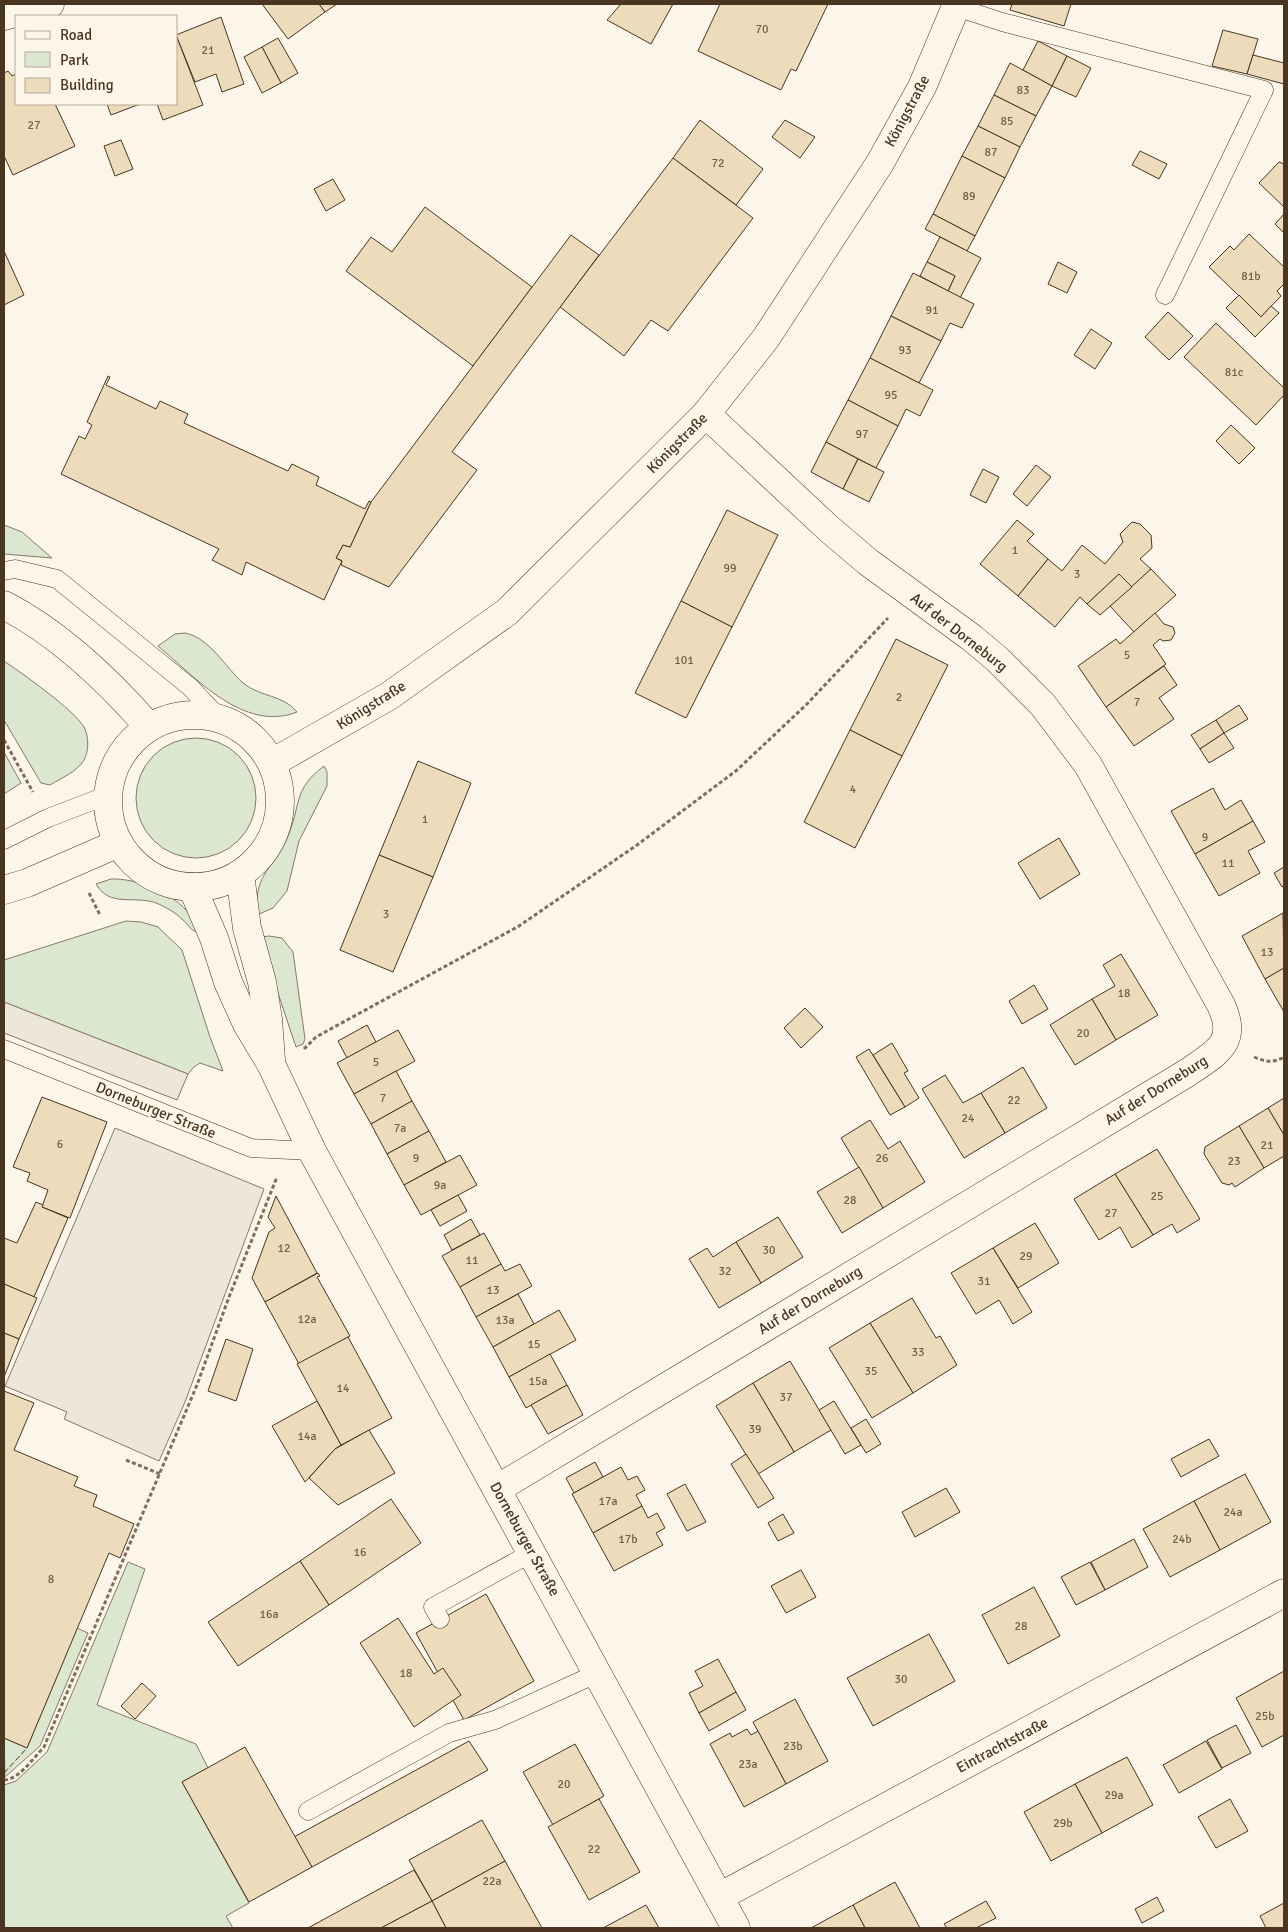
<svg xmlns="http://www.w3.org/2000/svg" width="1288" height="1932" font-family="Signika,sans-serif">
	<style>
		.green { fill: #dce7d0; stroke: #887966 }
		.parking { fill: #ede7d9; stroke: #887966 }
		.building { fill: #ecdcbc; stroke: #4a3520 }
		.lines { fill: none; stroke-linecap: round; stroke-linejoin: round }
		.lane-casing { stroke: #4a3520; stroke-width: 19 }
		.street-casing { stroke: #4a3520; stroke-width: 29 }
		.secondary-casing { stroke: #4a3520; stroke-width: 29 }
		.path { stroke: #7f6f5c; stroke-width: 3; stroke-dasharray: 4 2.5; stroke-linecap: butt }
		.lane { stroke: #fbf6e9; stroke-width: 18 }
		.street { stroke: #fbf6e9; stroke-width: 28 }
		.secondary { stroke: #fbf6e9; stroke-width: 28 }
		.fence { stroke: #4a3520; stroke-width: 1; stroke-dasharray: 6 2.5; stroke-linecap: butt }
		.labels { text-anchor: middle; stroke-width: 4; stroke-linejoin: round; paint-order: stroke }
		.number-label { font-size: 12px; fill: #725f47 }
		.street-label { font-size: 15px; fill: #4a3520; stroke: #fbf6e9 }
	</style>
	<rect width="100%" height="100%" fill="#fbf6e9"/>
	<!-- green -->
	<g class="green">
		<polygon points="4,525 22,532 52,558 4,554"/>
		<path d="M 185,633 C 210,638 225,667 243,683 C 260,697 284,695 297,712 C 244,733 195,677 158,646 L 175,634 Z"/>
		<path d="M 4,661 C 23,674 73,709 84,727 C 89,737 89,751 84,760 C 77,772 61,778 50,785 L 41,783 L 4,720 Z"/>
		<circle cx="196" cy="798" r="60"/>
		<polygon points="4,752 21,783 4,794"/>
		<path d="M 324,766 L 327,772 L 327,786 L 299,841 L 287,891 L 273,908 L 257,915 C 254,870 274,871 288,836 C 301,805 293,789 324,766 Z"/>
		<path d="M 111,879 C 136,878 170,892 187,911 C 192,916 195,925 198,932 C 190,931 189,925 183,920 C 176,913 166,907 156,903 C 134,895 110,908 96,884 Z"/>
		<polygon points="126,921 141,922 158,927 182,950 210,1037 223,1071 200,1063 194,1067 188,1074 4,1002 4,960"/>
		<polygon points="269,936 282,938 293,952 305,1039 303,1044 296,1047 273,978 262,937"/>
		<polygon points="128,1562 145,1569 97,1705 196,1744 208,1768 182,1782 249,1903 226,1916 233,1928 4,1928 4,1785 16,1781 47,1752"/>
		<polygon points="77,1628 88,1633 40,1746 5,1777 4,1738 27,1748"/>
	</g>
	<!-- parking -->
	<g class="parking">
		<polygon points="4,1002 188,1074 177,1100 4,1033"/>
		<polygon points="115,1128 264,1189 185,1402 159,1461 64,1419 67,1412 5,1386"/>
	</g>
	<!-- building -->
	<g class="building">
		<polygon points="262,4 319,4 325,12 288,39"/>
		<polygon points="319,4 337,4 325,12"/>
		<polygon points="621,4 673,4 651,44 607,20"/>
		<polygon points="720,4 828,4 796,71 791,69 781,90 698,51"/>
		<polygon points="1012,4 1071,4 1064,26 1010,10"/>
		<polygon points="221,17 244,84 222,92 216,74 195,82 176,35"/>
		<polygon points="1223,30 1258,39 1247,74 1212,66"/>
		<polygon points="176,35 203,105 163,120 157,104 176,104"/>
		<polygon points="278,38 298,73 281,83 262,47"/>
		<polygon points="1038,41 1067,56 1052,86 1023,70"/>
		<polygon points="262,47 281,83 262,93 244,57"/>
		<polygon points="1253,55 1284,63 1284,84 1247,74"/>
		<polygon points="1067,56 1091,68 1076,97 1052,86"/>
		<polygon points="1010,63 1052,86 1036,116 994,95"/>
		<polygon points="8,71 12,76 16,74 16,104 55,104 75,146 13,175 4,156 4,73"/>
		<polygon points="994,95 1036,116 1020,147 978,126"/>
		<polygon points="107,104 140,104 111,115"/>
		<polygon points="700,120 763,169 736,205 673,158"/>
		<polygon points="785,120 815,137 800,158 772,137"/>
		<polygon points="978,126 1020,147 1005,178 962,156"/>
		<polygon points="121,140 133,169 115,176 104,146"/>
		<polygon points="1140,151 1167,164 1159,179 1132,165"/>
		<polygon points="962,156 1005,178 975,236 933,214"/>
		<polygon points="673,158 753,218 668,331 651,320 624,356 560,307"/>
		<polygon points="1279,162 1284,164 1284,207 1259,183"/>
		<polygon points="333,179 345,200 326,211 314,189"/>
		<polygon points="425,207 532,287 473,366 346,271 371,237 392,252"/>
		<polygon points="933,214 975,236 967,251 925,229"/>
		<polygon points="1284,214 1284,233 1275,224"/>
		<polygon points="1249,234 1284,267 1284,284 1277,291 1281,296 1261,317 1209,267 1230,246 1234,250"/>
		<polygon points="571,235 599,255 452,452 477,470 389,587 341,565 342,561 336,558 343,545 350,547 371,502"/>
		<polygon points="940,237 981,258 960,298 948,291 955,276 927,262"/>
		<polygon points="4,251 24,295 4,305"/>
		<polygon points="927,262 955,276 948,291 920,276"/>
		<polygon points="1058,262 1077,272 1067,293 1048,284"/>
		<polygon points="913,273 974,304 962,328 950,323 941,341 891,316"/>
		<polygon points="1239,295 1261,317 1271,306 1279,313 1255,337 1226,308"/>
		<polygon points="1168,312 1193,336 1169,360 1145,337"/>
		<polygon points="891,316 941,341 919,383 870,358"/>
		<polygon points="1216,323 1284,388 1284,395 1256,425 1184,357"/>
		<polygon points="1091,329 1112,343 1095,369 1074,355"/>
		<polygon points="870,358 933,390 920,416 906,409 898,426 848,400"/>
		<polygon points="108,376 110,377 106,385 156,409 160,401 188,414 184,423 288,471 292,464 319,477 316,485 365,509 369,501 371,502 350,547 343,545 336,558 342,561 324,600 246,562 242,575 212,560 219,549 61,474 79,436 85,439 92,425 87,422"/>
		<polygon points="848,400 898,426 876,468 826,442"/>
		<polygon points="1231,425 1255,448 1239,464 1216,441"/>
		<polygon points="826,442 858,459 843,489 811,472"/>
		<polygon points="858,459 884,472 869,502 843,489"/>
		<polygon points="1036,465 1051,477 1027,506 1013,494"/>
		<polygon points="983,469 999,477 986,503 970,495"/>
		<polygon points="727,510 778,535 732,627 681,601"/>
		<polygon points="1017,520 1034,534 1027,541 1048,559 1018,596 980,564"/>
		<polygon points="1132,522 1140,524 1151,535 1152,548 1140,559 1151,569 1132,587 1119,574 1087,604 1080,597 1055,627 1018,596 1048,559 1062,571 1082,545 1105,564 1123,542 1120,534"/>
		<polygon points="1151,569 1176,595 1134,632 1110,606"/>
		<polygon points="1119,574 1132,587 1100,615 1087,604"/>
		<polygon points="681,601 732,627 686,718 635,693"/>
		<polygon points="1155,613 1164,624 1173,627 1175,633 1171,640 1163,641 1160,639 1153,645 1166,664 1106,707 1078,666 1116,639 1120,644"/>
		<polygon points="896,639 948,665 902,756 850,730"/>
		<polygon points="1164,666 1177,685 1159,698 1174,719 1134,746 1106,707"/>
		<polygon points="1239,705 1248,719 1224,733 1216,720"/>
		<polygon points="1216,720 1224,733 1200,749 1191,735"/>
		<polygon points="850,730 902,756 855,848 804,822"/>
		<polygon points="1224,733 1234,748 1209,763 1200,749"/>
		<polygon points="418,761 471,783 433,877 379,855"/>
		<polygon points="1213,788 1225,810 1241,800 1253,821 1195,854 1171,811"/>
		<polygon points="1253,821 1265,842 1248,851 1260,873 1219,896 1195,854"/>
		<polygon points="1059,838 1080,874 1040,899 1018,863"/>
		<polygon points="379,855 433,877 393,972 340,950"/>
		<polygon points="1284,867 1284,886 1282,887 1274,873"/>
		<polygon points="1283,913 1284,968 1265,979 1242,936"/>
		<polygon points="1121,954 1158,1015 1116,1040 1092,999 1115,986 1103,965"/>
		<polygon points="1284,968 1284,1012 1265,979"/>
		<polygon points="1034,985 1048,1009 1022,1024 1009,1001"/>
		<polygon points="1092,999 1116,1040 1075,1065 1050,1025"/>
		<polygon points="805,1008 823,1027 801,1048 784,1028"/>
		<polygon points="367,1025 376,1042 347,1058 338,1041"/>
		<polygon points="398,1030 415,1061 354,1094 337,1063"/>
		<polygon points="892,1043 908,1071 904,1073 919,1098 905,1107 873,1055"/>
		<polygon points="869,1049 905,1107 890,1115 856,1057"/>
		<polygon points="1023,1067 1047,1108 1005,1133 981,1093"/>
		<polygon points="396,1071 412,1101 371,1124 354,1094"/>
		<polygon points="945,1075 963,1103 981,1093 1005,1133 964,1158 922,1089"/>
		<polygon points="42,1097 107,1122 70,1218 42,1207 48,1190 27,1181 30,1173 13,1167"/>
		<polygon points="1284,1098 1284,1135 1268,1108"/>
		<polygon points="412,1101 429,1131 387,1154 371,1124"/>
		<polygon points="1268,1108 1284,1135 1284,1156 1264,1168 1239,1126"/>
		<polygon points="870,1120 888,1149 900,1141 925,1182 883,1208 841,1138"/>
		<polygon points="1239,1126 1264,1168 1235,1187 1232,1183 1229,1185 1222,1183 1204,1154 1205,1147"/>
		<polygon points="429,1131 446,1162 404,1185 387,1154"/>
		<polygon points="1157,1149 1200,1219 1177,1233 1172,1224 1153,1235 1115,1174"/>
		<polygon points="460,1155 477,1185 421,1215 404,1185"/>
		<polygon points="859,1167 883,1208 842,1233 817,1192"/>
		<polygon points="1115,1174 1153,1235 1132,1248 1120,1227 1099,1240 1074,1199"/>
		<polygon points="458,1195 467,1211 440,1226 431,1210"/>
		<polygon points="276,1196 317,1273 265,1302 252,1278 269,1232 275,1228 268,1217"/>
		<polygon points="36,1202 43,1205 42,1207 68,1218 34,1297 4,1284 4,1238 17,1243"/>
		<polygon points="778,1217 803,1257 761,1283 736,1242"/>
		<polygon points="471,1219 480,1235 452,1250 444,1235"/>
		<polygon points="1035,1223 1059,1263 1018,1288 993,1248"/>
		<polygon points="484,1233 501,1264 460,1287 442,1256"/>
		<polygon points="736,1242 761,1283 719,1308 689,1259 707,1248 713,1257"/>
		<polygon points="993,1248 1032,1312 1013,1324 999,1300 976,1314 951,1273"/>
		<polygon points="501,1264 505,1271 520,1264 532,1286 476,1317 460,1287"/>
		<polygon points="318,1273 320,1276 317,1277 350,1336 299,1364 265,1302"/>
		<polygon points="4,1284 37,1298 19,1339 4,1333"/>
		<polygon points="518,1294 534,1324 493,1347 476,1317"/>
		<polygon points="912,1298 936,1338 940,1336 957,1365 913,1393 870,1323"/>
		<polygon points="559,1310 576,1340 509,1377 493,1347"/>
		<polygon points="870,1323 913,1393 872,1418 829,1348"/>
		<polygon points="4,1333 19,1339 4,1377"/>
		<polygon points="348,1337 392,1418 341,1445 297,1364"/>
		<polygon points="226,1339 253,1349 236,1401 208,1391"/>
		<polygon points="550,1354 567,1385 526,1408 509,1377"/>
		<polygon points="790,1361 831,1430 794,1452 753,1383"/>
		<polygon points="753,1383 794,1452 758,1474 716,1406"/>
		<polygon points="567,1385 583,1415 548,1434 531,1405"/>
		<polygon points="4,1391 34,1403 14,1450 78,1477 74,1486 97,1495 93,1506 134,1524 120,1558 109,1553 27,1748 4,1738"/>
		<polygon points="317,1401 341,1445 335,1449 305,1482 272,1426"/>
		<polygon points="834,1401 861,1445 845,1454 819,1410"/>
		<polygon points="866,1419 881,1444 866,1453 851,1428"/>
		<polygon points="369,1430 395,1473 338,1505 309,1478 335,1449"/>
		<polygon points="1209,1439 1219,1456 1181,1477 1171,1459"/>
		<polygon points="746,1454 774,1498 758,1508 731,1464"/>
		<polygon points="595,1462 603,1477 574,1493 566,1478"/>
		<polygon points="621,1467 628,1480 637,1476 645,1490 636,1495 642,1506 593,1533 572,1494"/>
		<polygon points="1245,1474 1271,1522 1220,1550 1194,1501"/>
		<polygon points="685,1484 706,1522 687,1531 667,1494"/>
		<polygon points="946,1488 960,1512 915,1537 902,1512"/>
		<polygon points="391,1499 421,1543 329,1605 300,1561"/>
		<polygon points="1194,1501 1220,1550 1170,1577 1143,1529"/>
		<polygon points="642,1506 648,1518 657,1513 665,1528 656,1533 663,1545 614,1571 593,1533"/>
		<polygon points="783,1514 794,1533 778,1541 768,1523"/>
		<polygon points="1134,1539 1148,1567 1105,1590 1091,1562"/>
		<polygon points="300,1561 329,1605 238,1666 208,1622"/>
		<polygon points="1090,1562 1105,1590 1076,1605 1061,1577"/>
		<polygon points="801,1570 816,1597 786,1613 771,1586"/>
		<polygon points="1034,1587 1060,1636 1008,1664 982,1615"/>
		<polygon points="486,1594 534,1681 464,1720 416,1633"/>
		<polygon points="398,1618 434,1674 443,1668 461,1695 414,1727 360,1643"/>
		<polygon points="929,1634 955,1681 873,1726 847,1678"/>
		<polygon points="718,1659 736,1692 699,1713 689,1693 703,1686 695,1671"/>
		<polygon points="1284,1671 1284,1735 1262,1747 1236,1698"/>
		<polygon points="142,1683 156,1696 135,1719 121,1706"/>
		<polygon points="736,1692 746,1710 709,1731 699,1713"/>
		<polygon points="795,1699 828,1761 786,1784 753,1722"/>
		<polygon points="1236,1725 1251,1753 1222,1768 1207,1740"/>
		<polygon points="747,1729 751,1735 758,1731 786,1784 744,1807 710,1744 730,1733 732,1737"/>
		<polygon points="469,1741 488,1770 312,1867 294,1837"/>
		<polygon points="1206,1741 1222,1769 1179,1793 1163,1765"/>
		<polygon points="575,1744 604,1796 553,1825 523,1772"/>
		<polygon points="245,1747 312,1867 249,1902 182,1782"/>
		<polygon points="1127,1757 1153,1805 1102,1833 1075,1784"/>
		<polygon points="1075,1784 1102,1833 1051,1861 1024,1812"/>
		<polygon points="599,1799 640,1872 589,1900 548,1827"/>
		<polygon points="1230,1799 1248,1831 1216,1848 1198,1817"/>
		<polygon points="482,1820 505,1861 432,1901 409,1860"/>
		<polygon points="505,1861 542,1928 446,1928 432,1901"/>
		<polygon points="414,1870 432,1901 381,1928 308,1928"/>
		<polygon points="895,1882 920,1928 865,1928 853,1905"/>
		<polygon points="1157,1897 1164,1911 1142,1923 1135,1909"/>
		<polygon points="432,1901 446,1928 381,1928"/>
		<polygon points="986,1901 996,1918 976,1928 947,1928 944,1924"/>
		<polygon points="1284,1903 1284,1928 1266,1928 1260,1916"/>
		<polygon points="646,1905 659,1928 603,1928"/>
		<polygon points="853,1905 865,1928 811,1928"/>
	</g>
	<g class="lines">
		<!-- lane casing -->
		<g class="lane-casing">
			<g id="lane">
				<polyline points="956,7 1002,22 1264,90 1165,295"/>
				<polyline points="4,571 15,569 57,579 190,687 219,718"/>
				<polyline points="4,840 48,818 108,795"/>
				<polyline points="4,1049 251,1148 312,1151"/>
				<polyline points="440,1619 433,1607 533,1552"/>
				<polyline points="308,1811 449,1733 495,1720 598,1673"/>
			</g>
		</g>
		<!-- street casing -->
		<g class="street-casing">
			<g id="street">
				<polyline points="4,16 50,4"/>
				<polyline points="4,890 27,883 119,843"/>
				<path d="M 497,1489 L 1187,1073 C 1216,1053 1239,1043 1221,1005 L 1088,765 L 1043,705 L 997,659 L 972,638 L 868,562 L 828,528 L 706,414"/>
				<polyline points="719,1897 1284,1593"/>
			</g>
		</g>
		<!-- secondary casing -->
		<g class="secondary-casing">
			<g id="secondary">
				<path d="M 4,605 C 60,634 108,680 149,727"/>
				<circle cx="194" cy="801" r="86"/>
				<polyline points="272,763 389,696 507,612 706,414 766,338 880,163 922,87 957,4"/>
				<polyline points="240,874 247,928 262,982 268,1019 271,1060"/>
				<polyline points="192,887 214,938 228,982 247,1024 271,1064 312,1151 736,1928"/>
			</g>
		</g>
		<!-- path -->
		<g class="path">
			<polyline points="4,740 33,792"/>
			<polyline points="89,893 100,915"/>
			<polyline points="304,1049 316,1037 519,926 637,845 737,770 807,704 888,618"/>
			<path d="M 1254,1057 C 1265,1062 1274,1063 1284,1057"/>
			<polyline points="126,1460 160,1474"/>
			<path d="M 4,1780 C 20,1779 34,1757 44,1747 L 197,1385 L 229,1297 L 277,1177"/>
		</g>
		<!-- lane -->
		<use href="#lane" class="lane"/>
		<!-- street -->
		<use href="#street" class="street"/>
		<!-- secondary -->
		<use href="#secondary" class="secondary"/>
		<!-- fence -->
		<polyline class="fence" points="4,1773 27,1748"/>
	</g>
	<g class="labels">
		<!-- number labels -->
		<g class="number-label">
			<text x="762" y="33">70</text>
			<text x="208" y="54">21</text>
			<text x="1023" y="94">83</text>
			<text x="1007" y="125">85</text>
			<text x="34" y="129">27</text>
			<text x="991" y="156">87</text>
			<text x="718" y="167">72</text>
			<text x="969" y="200">89</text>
			<text x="1251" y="280">81b</text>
			<text x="932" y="314">91</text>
			<text x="905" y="354">93</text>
			<text x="1234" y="376">81c</text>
			<text x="891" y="399">95</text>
			<text x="862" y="438">97</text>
			<text x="1015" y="554">1</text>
			<text x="730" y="572">99</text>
			<text x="1077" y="578">3</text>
			<text x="1127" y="659">5</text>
			<text x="684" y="664">101</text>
			<text x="899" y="701">2</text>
			<text x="1137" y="706">7</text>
			<text x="853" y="793">4</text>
			<text x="425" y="823">1</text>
			<text x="1205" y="841">9</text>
			<text x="1228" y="867">11</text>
			<text x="386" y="918">3</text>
			<text x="1267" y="956">13</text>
			<text x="1124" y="997">18</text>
			<text x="1083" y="1037">20</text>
			<text x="376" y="1066">5</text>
			<text x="383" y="1102">7</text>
			<text x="1014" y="1104">22</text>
			<text x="968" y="1122">24</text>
			<text x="400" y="1132">7a</text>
			<text x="60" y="1148">6</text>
			<text x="1267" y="1149">21</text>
			<text x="416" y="1162">9</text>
			<text x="882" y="1162">26</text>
			<text x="1234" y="1165">23</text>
			<text x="440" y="1189">9a</text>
			<text x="1157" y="1200">25</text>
			<text x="850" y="1204">28</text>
			<text x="1111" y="1217">27</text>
			<text x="284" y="1252">12</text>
			<text x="769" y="1254">30</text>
			<text x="1026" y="1260">29</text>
			<text x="472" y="1264">11</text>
			<text x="725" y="1275">32</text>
			<text x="984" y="1285">31</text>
			<text x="493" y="1294">13</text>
			<text x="307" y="1323">12a</text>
			<text x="505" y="1324">13a</text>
			<text x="534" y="1348">15</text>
			<text x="918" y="1356">33</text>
			<text x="871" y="1375">35</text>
			<text x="538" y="1385">15a</text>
			<text x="343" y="1392">14</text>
			<text x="786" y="1401">37</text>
			<text x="755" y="1433">39</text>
			<text x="307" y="1440">14a</text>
			<text x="608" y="1505">17a</text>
			<text x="1233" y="1516">24a</text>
			<text x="628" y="1543">17b</text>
			<text x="1182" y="1543">24b</text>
			<text x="360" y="1556">16</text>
			<text x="51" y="1583">8</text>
			<text x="269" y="1618">16a</text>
			<text x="1021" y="1630">28</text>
			<text x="406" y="1677">18</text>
			<text x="901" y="1683">30</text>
			<text x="1265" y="1720">25b</text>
			<text x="793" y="1750">23b</text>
			<text x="748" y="1768">23a</text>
			<text x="564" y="1788">20</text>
			<text x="1114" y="1799">29a</text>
			<text x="1063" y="1827">29b</text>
			<text x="594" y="1853">22</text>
			<text x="492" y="1885">22a</text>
		</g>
		<!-- street labels -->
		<g class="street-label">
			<text transform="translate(907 111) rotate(-62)" y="5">Königstraße</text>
			<text transform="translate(677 443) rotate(-45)" y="5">Königstraße</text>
			<text transform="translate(959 632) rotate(38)" y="5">Auf der Dorneburg</text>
			<text transform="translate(371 705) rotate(-32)" y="5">Königstraße</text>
			<text transform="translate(1156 1090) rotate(-32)" y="5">Auf der Dorneburg</text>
			<text transform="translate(156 1110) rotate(22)" y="5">Dorneburger Straße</text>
			<text transform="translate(810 1300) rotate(-31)" y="5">Auf der Dorneburg</text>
			<text transform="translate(525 1539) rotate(61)" y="5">Dorneburger Straße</text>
			<text transform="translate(1002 1745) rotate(-28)" y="5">Eintrachtstraße</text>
		</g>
	</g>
	<!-- border -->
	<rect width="1288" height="1932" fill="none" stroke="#4a3520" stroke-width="10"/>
	<!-- legend -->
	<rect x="15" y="15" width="162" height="90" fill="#fbf6e9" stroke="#b4a999"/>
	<rect x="25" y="31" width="25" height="8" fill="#fbf6e9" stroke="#b4a999"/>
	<text x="60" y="40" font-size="15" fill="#4a3520">Road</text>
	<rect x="25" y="52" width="25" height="15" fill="#dce7d0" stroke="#b4a999"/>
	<text x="60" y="65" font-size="15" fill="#4a3520">Park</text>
	<rect x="25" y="78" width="25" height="15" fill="#ecdcbc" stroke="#b4a999"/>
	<text x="60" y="90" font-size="15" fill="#4a3520">Building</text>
</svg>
